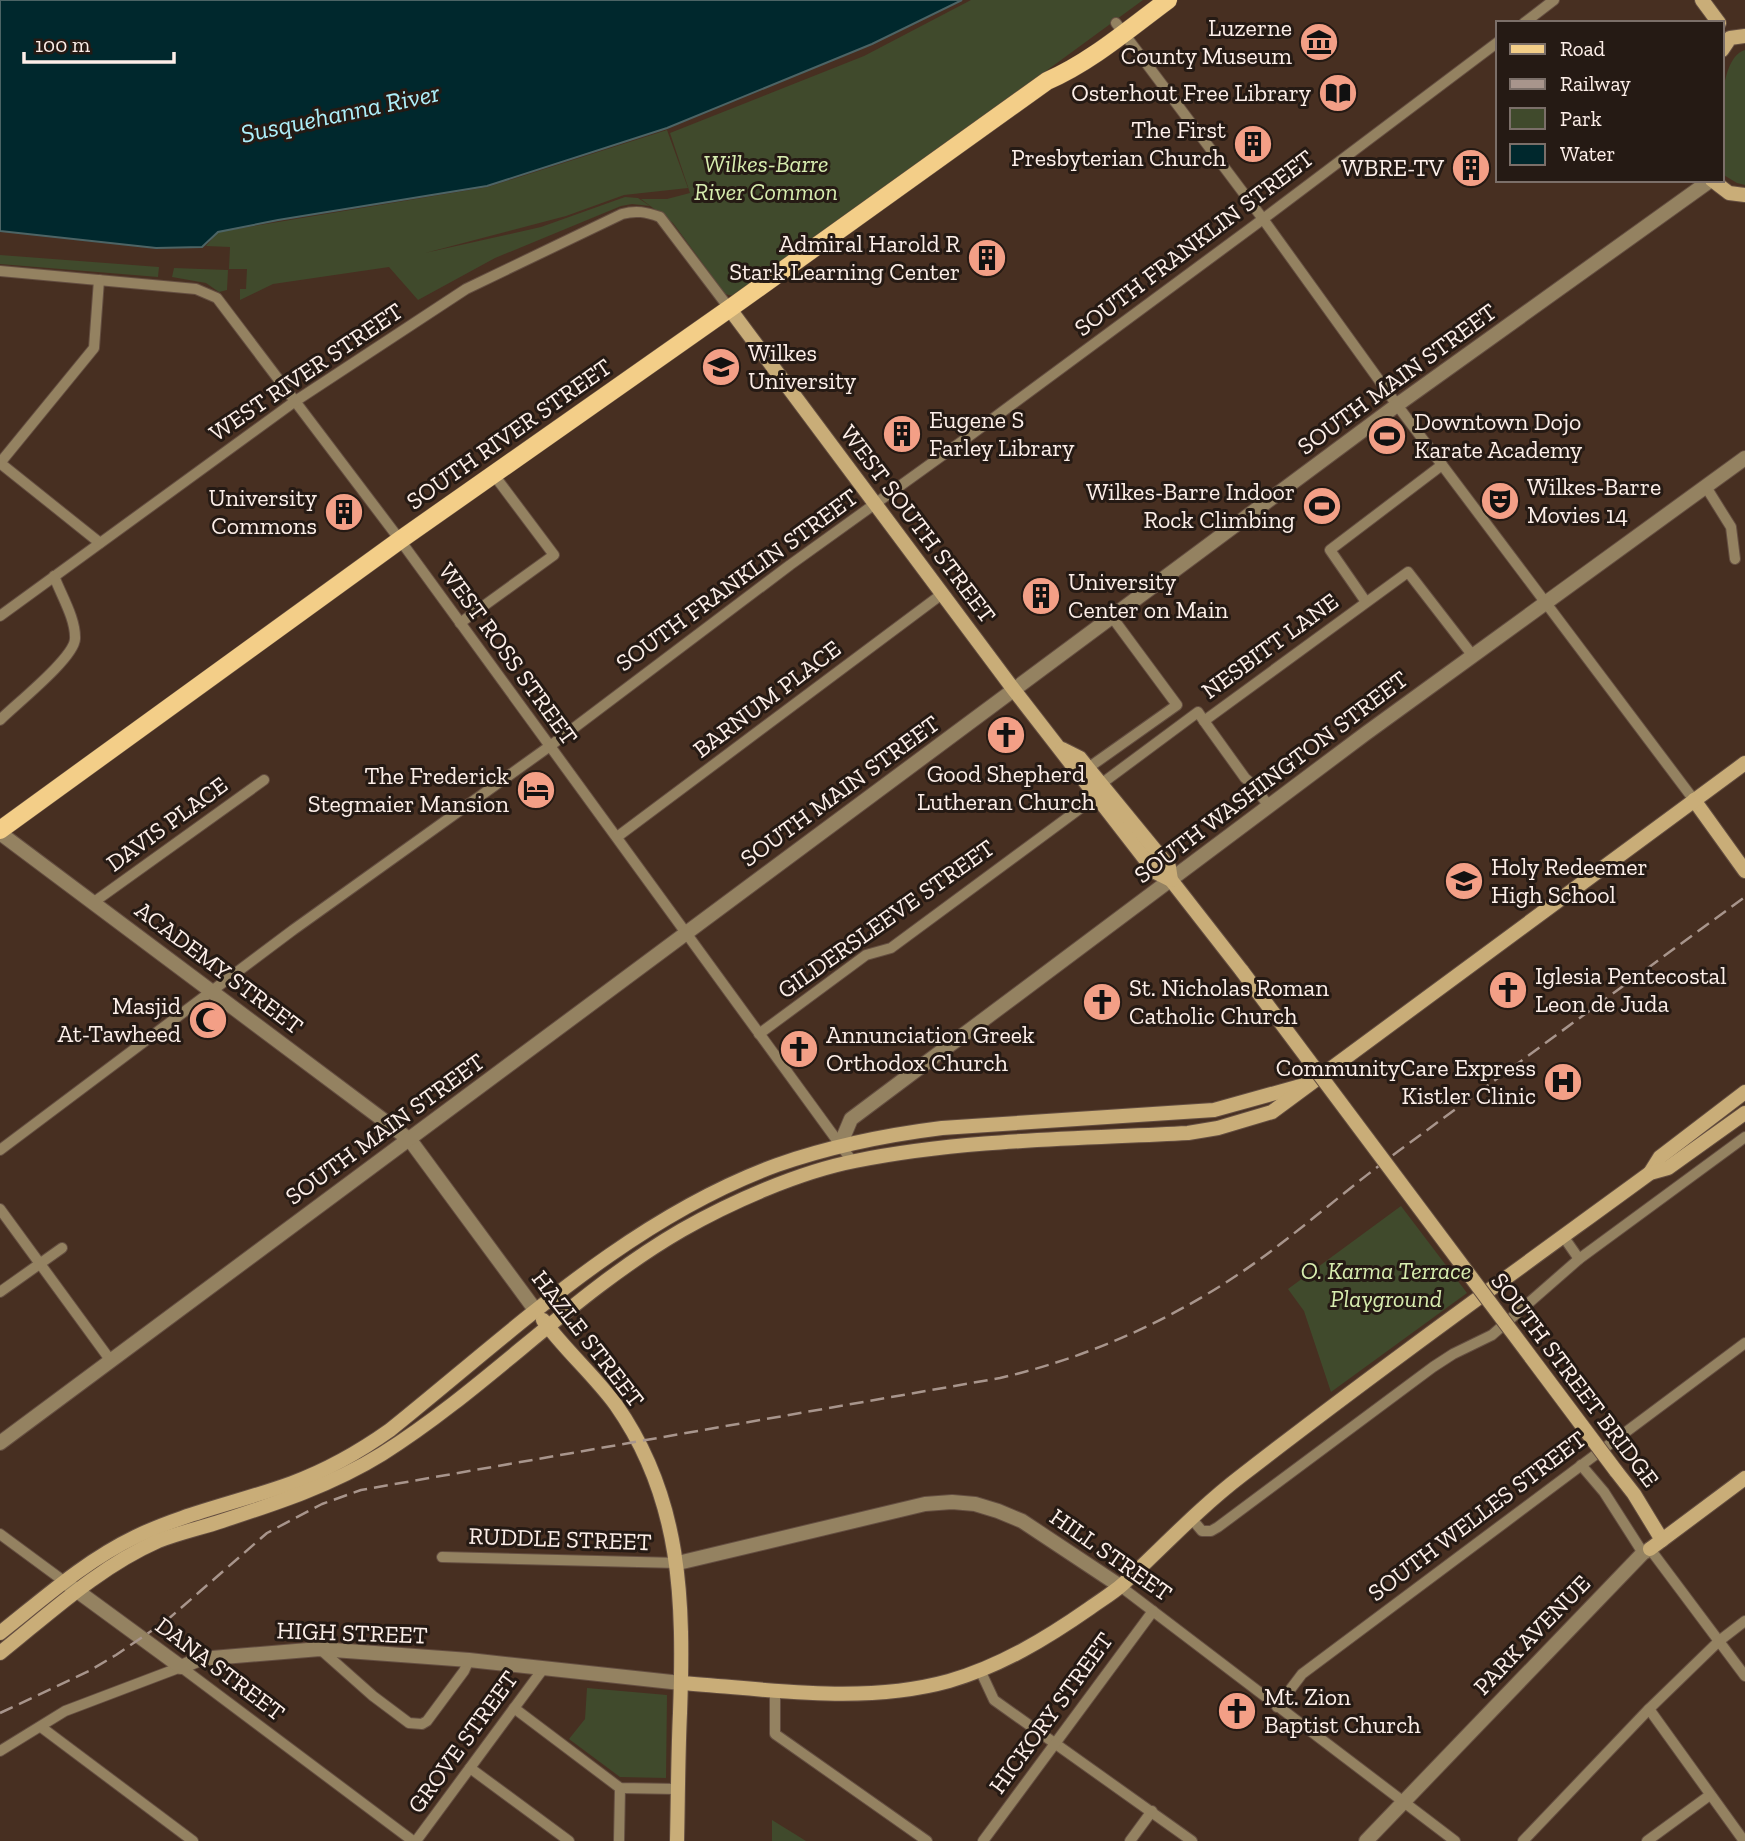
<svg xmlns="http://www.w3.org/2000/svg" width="1745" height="1841" font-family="'Zilla Slab',serif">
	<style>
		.green { fill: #404a2c }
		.water { fill: #00282d; stroke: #4c6465; stroke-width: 2 }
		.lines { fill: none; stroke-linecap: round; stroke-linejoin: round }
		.minor-casing { stroke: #644e41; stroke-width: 12 }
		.tertiary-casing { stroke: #644e41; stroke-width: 16 }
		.secondary-casing { stroke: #644e41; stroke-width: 16 }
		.primary-casing { stroke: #644e41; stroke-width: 19 }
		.minor { stroke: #948261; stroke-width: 10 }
		.tertiary { stroke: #948261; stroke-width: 14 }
		.secondary { stroke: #c9ad78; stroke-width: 14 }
		.primary { stroke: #f3ce88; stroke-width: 18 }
		.rail { stroke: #a8958c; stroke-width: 2.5; stroke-dasharray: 14 7; stroke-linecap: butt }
		.secondary-bridge-casing { stroke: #644e41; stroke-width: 16; stroke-linecap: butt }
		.secondary-bridge { stroke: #c9ad78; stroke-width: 14 }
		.labels { text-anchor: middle; stroke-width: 6; stroke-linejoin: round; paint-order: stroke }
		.poi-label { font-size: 24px; fill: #fdefe9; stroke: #251a14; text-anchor: end }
		.park-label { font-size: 24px; font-style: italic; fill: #d7edaf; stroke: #251a14 }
		.street-label { font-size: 24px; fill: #fdefe9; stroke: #251a14 }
		.water-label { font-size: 26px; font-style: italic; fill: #aef0fb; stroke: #251a14 }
	</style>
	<rect width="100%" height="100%" fill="#472f21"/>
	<!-- green -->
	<g class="green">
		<polygon points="971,0 1143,0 877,195 733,296 725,294 673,223 641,199 667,199 690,193 670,133 864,56"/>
		<path d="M 1745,50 L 1745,185 L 1737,183 L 1722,174 C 1722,146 1714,59 1745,50 Z"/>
		<polygon points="667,130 688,188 624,195 566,216 425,253 541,227 625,197 638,198 650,206 632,204 621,206 495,258 418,300 389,267 273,284 240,300 240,289 246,289 247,269 229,269 230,247 206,246 218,232 488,187"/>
		<polygon points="0,255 159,267 158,277 0,264"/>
		<polygon points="174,268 228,270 227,290 219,292 206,283 172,277"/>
		<polygon points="1401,1206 1467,1293 1331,1392 1304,1311 1288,1289"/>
		<polygon points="587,1688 667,1695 666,1778 620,1777 569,1739 585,1719"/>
		<polygon points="772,1820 806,1841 772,1841"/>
	</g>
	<!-- water -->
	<polygon class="water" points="0,0 962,0 872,44 667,128 487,186 278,220 218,232 202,247 156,248 0,231"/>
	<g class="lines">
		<!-- minor casing -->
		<g class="minor-casing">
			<g id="minor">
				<polyline points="1116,23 1263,219 1397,405 1694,800"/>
				<polyline points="1524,23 1554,0"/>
				<polyline points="0,271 196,289 217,298 400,540 852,1161"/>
				<polyline points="0,463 94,348 99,280"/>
				<polyline points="0,463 100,543"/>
				<polyline points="1706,487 1731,527 1735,559"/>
				<polyline points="1366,602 1330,550 1442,465"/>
				<path d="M 0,616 L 294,402 L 466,289 L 622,214 C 636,210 646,212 660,217 L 729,308"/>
				<polyline points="460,623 554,555 494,475"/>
				<path d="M 0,720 C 16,704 74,658 75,639 C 76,619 61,595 54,576"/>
				<polyline points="1204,721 1245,778 1252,784 1269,806"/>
				<polyline points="1088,768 1177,705 1112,617"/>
				<polyline points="1097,787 1198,712 1204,721 1408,572 1473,656"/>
				<polyline points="617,837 942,594"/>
				<polyline points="94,902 264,780"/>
				<polyline points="759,1034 866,955 891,948 1101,793"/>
				<polyline points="0,1150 293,930 550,746 790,565 968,437 1255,225 1498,42"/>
				<polyline points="0,1209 111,1361"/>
				<polyline points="1563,1236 1579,1259"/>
				<polyline points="0,1292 62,1248"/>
				<polyline points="1581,1465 1604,1492 1643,1553"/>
				<polyline points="1191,1518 1202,1531 1211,1531 1218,1527 1433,1367 1453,1354 1492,1335 1579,1259 1745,1137"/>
				<polyline points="0,1534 65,1582"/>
				<polyline points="1650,1549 1745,1676"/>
				<polyline points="442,1557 678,1563"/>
				<polyline points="1120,1586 1455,1841"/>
				<polyline points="320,1649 373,1696 409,1723 422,1724 427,1721 464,1671 469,1660"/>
				<polyline points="980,1670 994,1700 1192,1841"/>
				<polyline points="775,1689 775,1734 927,1841"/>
				<polyline points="1277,1707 1302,1674 1745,1343"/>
				<polyline points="514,1708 620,1788 678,1789"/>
				<polyline points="1649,1709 1744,1841"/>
				<polyline points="41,1727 193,1841"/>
				<polyline points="0,1751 65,1711 181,1667 413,1841"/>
				<polyline points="470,1768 569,1841"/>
				<polyline points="416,1841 543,1669"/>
				<polyline points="619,1841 620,1788"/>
				<polyline points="983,1841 1153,1611"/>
				<polyline points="1130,1841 1152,1811"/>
				<polyline points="1523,1841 1649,1709 1719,1641 1745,1621"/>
				<polyline points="1647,1841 1710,1795"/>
			</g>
		</g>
		<!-- tertiary casing -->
		<g class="tertiary-casing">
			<g id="tertiary">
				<polyline points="0,833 410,1140 536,1311"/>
				<polyline points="840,1145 851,1119 1365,734 1745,458"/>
				<polyline points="0,1443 1397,405 1711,180"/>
				<polyline points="678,1563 925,1504 952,1502 975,1504 998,1511 1022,1521 1120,1586"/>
				<polyline points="65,1582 181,1667 200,1659 320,1649 469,1660 681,1683"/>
				<polyline points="1366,1841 1643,1553 1650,1549"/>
			</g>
		</g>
		<!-- secondary casing -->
		<g class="secondary-casing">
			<g id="secondary">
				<polyline points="1702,0 1719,23"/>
				<polyline points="1722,50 1730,38 1745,36"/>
				<polyline points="1712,180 1729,193 1745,195"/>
				<polyline points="729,308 1014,690 1155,872 1171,880 1242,971"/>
				<polyline points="1062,749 1080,758 1088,768 1169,867 1171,880"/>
				<polyline points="1694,800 1745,871"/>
				<polyline points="1650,1173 1660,1157 1745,1092"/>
				<path d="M 543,1320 C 565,1350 594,1375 616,1405 C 682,1499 684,1602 680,1713 C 678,1755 678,1798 677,1841"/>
				<polyline points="1616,1471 1634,1494 1662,1540"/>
				<polyline points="1650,1549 1745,1478"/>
				<path d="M 0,1633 C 43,1599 85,1561 135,1537 C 184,1513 240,1502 292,1483 C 327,1470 359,1452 390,1430 C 511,1333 629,1219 777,1165 C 831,1146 886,1135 942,1128 L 1214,1110 L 1304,1085"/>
				<path d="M 0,1653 C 50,1613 99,1567 158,1541 C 178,1533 201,1528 222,1521 C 277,1503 332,1485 382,1454 C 487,1388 573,1293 682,1230 C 731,1202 799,1172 855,1161 C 964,1139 1077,1139 1188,1133 L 1218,1128 L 1272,1112 L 1745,763"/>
				<path d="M 681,1683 C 770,1689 862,1705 949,1681 C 1001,1666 1047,1638 1090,1608 C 1101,1600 1113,1593 1123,1584 C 1162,1548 1198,1509 1241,1476 C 1375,1372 1513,1273 1650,1173 L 1668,1168 L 1745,1113"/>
			</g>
		</g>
		<!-- primary casing -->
		<g class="primary-casing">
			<path id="primary" d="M 0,830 L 400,540 L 736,304 L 1047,81 C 1091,62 1130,28 1168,0"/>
		</g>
		<!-- minor -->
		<use href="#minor" class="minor"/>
		<!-- tertiary -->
		<use href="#tertiary" class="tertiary"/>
		<!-- secondary -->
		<use href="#secondary" class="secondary"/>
		<!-- primary -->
		<use href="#primary" class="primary"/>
		<!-- rail -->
		<path class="rail" d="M 0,1713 L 89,1671 L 116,1655 L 166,1621 L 267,1533 L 322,1504 L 361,1490 L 1000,1378 C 1100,1355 1198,1308 1279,1245 C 1321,1213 1361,1178 1404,1147 C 1517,1064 1631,980 1745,897"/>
		<!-- secondary-bridge casing -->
		<g class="secondary-bridge-casing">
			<polyline id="secondary-bridge" points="1242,971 1616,1471"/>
		</g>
		<!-- secondary-bridge -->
		<use href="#secondary-bridge" class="secondary-bridge"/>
	</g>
	<!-- icons -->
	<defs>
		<g id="museum-disc" transform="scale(2.0125)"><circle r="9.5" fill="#f39f86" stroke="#251a14"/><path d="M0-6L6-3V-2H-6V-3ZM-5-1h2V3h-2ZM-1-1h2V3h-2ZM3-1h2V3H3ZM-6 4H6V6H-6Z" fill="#111"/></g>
		<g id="library-disc" transform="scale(2.0125)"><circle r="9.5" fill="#f39f86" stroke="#251a14"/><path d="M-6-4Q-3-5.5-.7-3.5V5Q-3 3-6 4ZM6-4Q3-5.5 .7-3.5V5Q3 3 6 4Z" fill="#111"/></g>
		<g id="building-disc" transform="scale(2.0125)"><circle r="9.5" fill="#f39f86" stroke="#251a14"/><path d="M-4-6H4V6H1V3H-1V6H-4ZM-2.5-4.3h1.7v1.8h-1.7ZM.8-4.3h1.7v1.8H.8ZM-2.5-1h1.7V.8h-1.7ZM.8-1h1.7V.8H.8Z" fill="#111"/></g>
		<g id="university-disc" transform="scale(2.0125)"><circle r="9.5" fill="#f39f86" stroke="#251a14"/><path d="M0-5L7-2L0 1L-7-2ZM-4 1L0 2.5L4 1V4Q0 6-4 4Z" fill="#111"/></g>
		<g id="stadium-disc" transform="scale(2.0125)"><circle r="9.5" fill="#f39f86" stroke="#251a14"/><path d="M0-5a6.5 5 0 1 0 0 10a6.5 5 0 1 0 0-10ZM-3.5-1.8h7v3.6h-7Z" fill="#111"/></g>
		<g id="theatre-disc" transform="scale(2.0125)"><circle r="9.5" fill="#f39f86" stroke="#251a14"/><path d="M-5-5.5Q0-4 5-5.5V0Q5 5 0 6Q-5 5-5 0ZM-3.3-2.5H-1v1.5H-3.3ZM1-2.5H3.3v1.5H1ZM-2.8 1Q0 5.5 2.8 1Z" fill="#111"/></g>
		<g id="church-disc" transform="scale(2.0125)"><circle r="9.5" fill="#f39f86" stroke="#251a14"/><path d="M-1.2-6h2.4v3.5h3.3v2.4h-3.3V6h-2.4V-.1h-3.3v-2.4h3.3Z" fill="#111"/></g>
		<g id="hotel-disc" transform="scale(2.0125)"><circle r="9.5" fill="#f39f86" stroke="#251a14"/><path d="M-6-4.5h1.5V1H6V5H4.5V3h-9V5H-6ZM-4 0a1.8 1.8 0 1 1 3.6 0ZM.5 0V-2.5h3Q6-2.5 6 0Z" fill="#111"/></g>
		<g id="school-disc" transform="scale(2.0125)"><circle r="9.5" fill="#f39f86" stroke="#251a14"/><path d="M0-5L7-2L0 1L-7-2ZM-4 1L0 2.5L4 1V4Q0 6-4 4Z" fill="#111"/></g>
		<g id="mosque-disc" transform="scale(2.0125)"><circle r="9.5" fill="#f39f86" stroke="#251a14"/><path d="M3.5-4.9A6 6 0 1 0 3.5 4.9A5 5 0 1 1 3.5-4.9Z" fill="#111"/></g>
		<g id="hospital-disc" transform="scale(2.0125)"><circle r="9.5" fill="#f39f86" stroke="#251a14"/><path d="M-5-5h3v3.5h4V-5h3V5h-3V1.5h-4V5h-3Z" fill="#111"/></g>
	</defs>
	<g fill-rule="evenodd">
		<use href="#museum-disc" x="1319" y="42"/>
		<use href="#library-disc" x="1338" y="93"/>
		<use href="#building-disc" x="1253" y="144"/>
		<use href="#building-disc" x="1471" y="168"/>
		<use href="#building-disc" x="987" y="258"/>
		<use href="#university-disc" x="721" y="367"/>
		<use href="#building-disc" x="902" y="434"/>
		<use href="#stadium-disc" x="1387" y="436"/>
		<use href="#theatre-disc" x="1500" y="501"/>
		<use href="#stadium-disc" x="1322" y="506"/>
		<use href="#building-disc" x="344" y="512"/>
		<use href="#building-disc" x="1041" y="596"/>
		<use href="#church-disc" x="1006" y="735"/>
		<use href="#hotel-disc" x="536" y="790"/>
		<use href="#school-disc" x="1464" y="881"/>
		<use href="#church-disc" x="1508" y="990"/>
		<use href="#church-disc" x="1102" y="1002"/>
		<use href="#mosque-disc" x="208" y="1020"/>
		<use href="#church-disc" x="799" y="1049"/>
		<use href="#hospital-disc" x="1563" y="1082"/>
		<use href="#church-disc" x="1237" y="1711"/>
	</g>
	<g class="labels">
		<!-- poi labels -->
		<g class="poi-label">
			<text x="1292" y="36">Luzerne<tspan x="1292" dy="28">County Museum</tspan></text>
			<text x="1311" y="101">Osterhout Free Library</text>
			<text x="1226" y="138">The First<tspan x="1226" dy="28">Presbyterian Church</tspan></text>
			<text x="1444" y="176">WBRE-TV</text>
			<text x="960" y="252">Admiral Harold R<tspan x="960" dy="28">Stark Learning Center</tspan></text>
			<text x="748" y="361" text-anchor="start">Wilkes<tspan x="748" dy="28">University</tspan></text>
			<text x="929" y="428" text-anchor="start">Eugene S<tspan x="929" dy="28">Farley Library</tspan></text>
			<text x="1414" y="430" text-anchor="start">Downtown Dojo<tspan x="1414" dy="28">Karate Academy</tspan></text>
			<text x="1527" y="495" text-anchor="start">Wilkes-Barre<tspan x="1527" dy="28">Movies 14</tspan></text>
			<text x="1295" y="500">Wilkes-Barre Indoor<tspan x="1295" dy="28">Rock Climbing</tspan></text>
			<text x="317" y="506">University<tspan x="317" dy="28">Commons</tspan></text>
			<text x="1068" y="590" text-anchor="start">University<tspan x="1068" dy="28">Center on Main</tspan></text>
			<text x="1006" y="782" text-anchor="middle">Good Shepherd<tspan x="1006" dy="28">Lutheran Church</tspan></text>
			<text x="509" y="784">The Frederick<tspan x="509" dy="28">Stegmaier Mansion</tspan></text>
			<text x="1491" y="875" text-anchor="start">Holy Redeemer<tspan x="1491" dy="28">High School</tspan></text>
			<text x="1535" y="984" text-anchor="start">Iglesia Pentecostal<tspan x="1535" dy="28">Leon de Juda</tspan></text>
			<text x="1129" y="996" text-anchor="start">St. Nicholas Roman<tspan x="1129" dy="28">Catholic Church</tspan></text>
			<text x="181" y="1014">Masjid<tspan x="181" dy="28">At-Tawheed</tspan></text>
			<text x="826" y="1043" text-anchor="start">Annunciation Greek<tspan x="826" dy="28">Orthodox Church</tspan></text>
			<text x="1536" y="1076">CommunityCare Express<tspan x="1536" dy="28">Kistler Clinic</tspan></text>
			<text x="1264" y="1705" text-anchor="start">Mt. Zion<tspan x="1264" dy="28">Baptist Church</tspan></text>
		</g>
		<!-- park labels -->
		<g class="park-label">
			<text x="766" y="172">Wilkes-Barre<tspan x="766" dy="28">River Common</tspan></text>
			<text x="1386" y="1279">O. Karma Terrace<tspan x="1386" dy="28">Playground</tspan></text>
		</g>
		<!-- street labels -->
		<g class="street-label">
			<text transform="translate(1194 243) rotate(-37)" y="8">SOUTH FRANKLIN STREET</text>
			<text transform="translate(306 372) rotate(-34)" y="8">WEST RIVER STREET</text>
			<text transform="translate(1397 379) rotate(-36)" y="8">SOUTH MAIN STREET</text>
			<text transform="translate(509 434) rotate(-35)" y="8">SOUTH RIVER STREET</text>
			<text transform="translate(918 524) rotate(53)" y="8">WEST SOUTH STREET</text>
			<text transform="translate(737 580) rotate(-36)" y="8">SOUTH FRANKLIN STREET</text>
			<text transform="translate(1270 646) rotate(-36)" y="8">NESBITT LANE</text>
			<text transform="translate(508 654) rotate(54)" y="8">WEST ROSS STREET</text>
			<text transform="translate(767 699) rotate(-37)" y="8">BARNUM PLACE</text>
			<text transform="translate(1271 777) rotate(-37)" y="8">SOUTH WASHINGTON STREET</text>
			<text transform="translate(840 791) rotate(-36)" y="8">SOUTH MAIN STREET</text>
			<text transform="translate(167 824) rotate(-36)" y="8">DAVIS PLACE</text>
			<text transform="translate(886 919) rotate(-35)" y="8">GILDERSLEEVE STREET</text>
			<text transform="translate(219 968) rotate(37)" y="8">ACADEMY STREET</text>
			<text transform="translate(385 1129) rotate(-36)" y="8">SOUTH MAIN STREET</text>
			<text transform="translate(588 1339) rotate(52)" y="8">HAZLE STREET</text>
			<text transform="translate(1575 1380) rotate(53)" y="8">SOUTH STREET BRIDGE</text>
			<text transform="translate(1477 1516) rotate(-37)" y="8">SOUTH WELLES STREET</text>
			<text transform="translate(560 1539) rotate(2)" y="8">RUDDLE STREET</text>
			<text transform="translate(1111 1555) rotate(35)" y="8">HILL STREET</text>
			<text transform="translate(352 1633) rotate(2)" y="8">HIGH STREET</text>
			<text transform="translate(1532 1635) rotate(-46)" y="8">PARK AVENUE</text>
			<text transform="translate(220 1669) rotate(37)" y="8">DANA STREET</text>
			<text transform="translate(1051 1713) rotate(-54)" y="8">HICKORY STREET</text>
			<text transform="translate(463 1742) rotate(-54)" y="8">GROVE STREET</text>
		</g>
		<!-- water labels -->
		<g class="water-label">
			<text transform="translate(340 113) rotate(-12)" y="9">Susquehanna River</text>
		</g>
	</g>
	<!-- legend -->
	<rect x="1496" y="21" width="228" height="161" fill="#251a14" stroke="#7b6f69" stroke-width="2"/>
	<rect x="1510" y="44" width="35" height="10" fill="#f3ce88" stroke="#7b6f69" stroke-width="2"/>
	<text x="1560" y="56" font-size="21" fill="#fdefe9">Road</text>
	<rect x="1510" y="79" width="35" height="10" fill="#a8958c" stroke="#7b6f69" stroke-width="2"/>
	<text x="1560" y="91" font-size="21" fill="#fdefe9">Railway</text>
	<rect x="1510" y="108" width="35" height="21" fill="#404a2c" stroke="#7b6f69" stroke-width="2"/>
	<text x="1560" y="126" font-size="21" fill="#fdefe9">Park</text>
	<rect x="1510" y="144" width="35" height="21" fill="#00282d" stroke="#7b6f69" stroke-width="2"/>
	<text x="1560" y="161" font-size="21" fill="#fdefe9">Water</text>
	<!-- scale -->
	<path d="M24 52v10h150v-10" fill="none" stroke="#fdefe9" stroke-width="3.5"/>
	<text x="35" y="52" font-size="21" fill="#fdefe9" stroke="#251a14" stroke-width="5" paint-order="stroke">100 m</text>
</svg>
